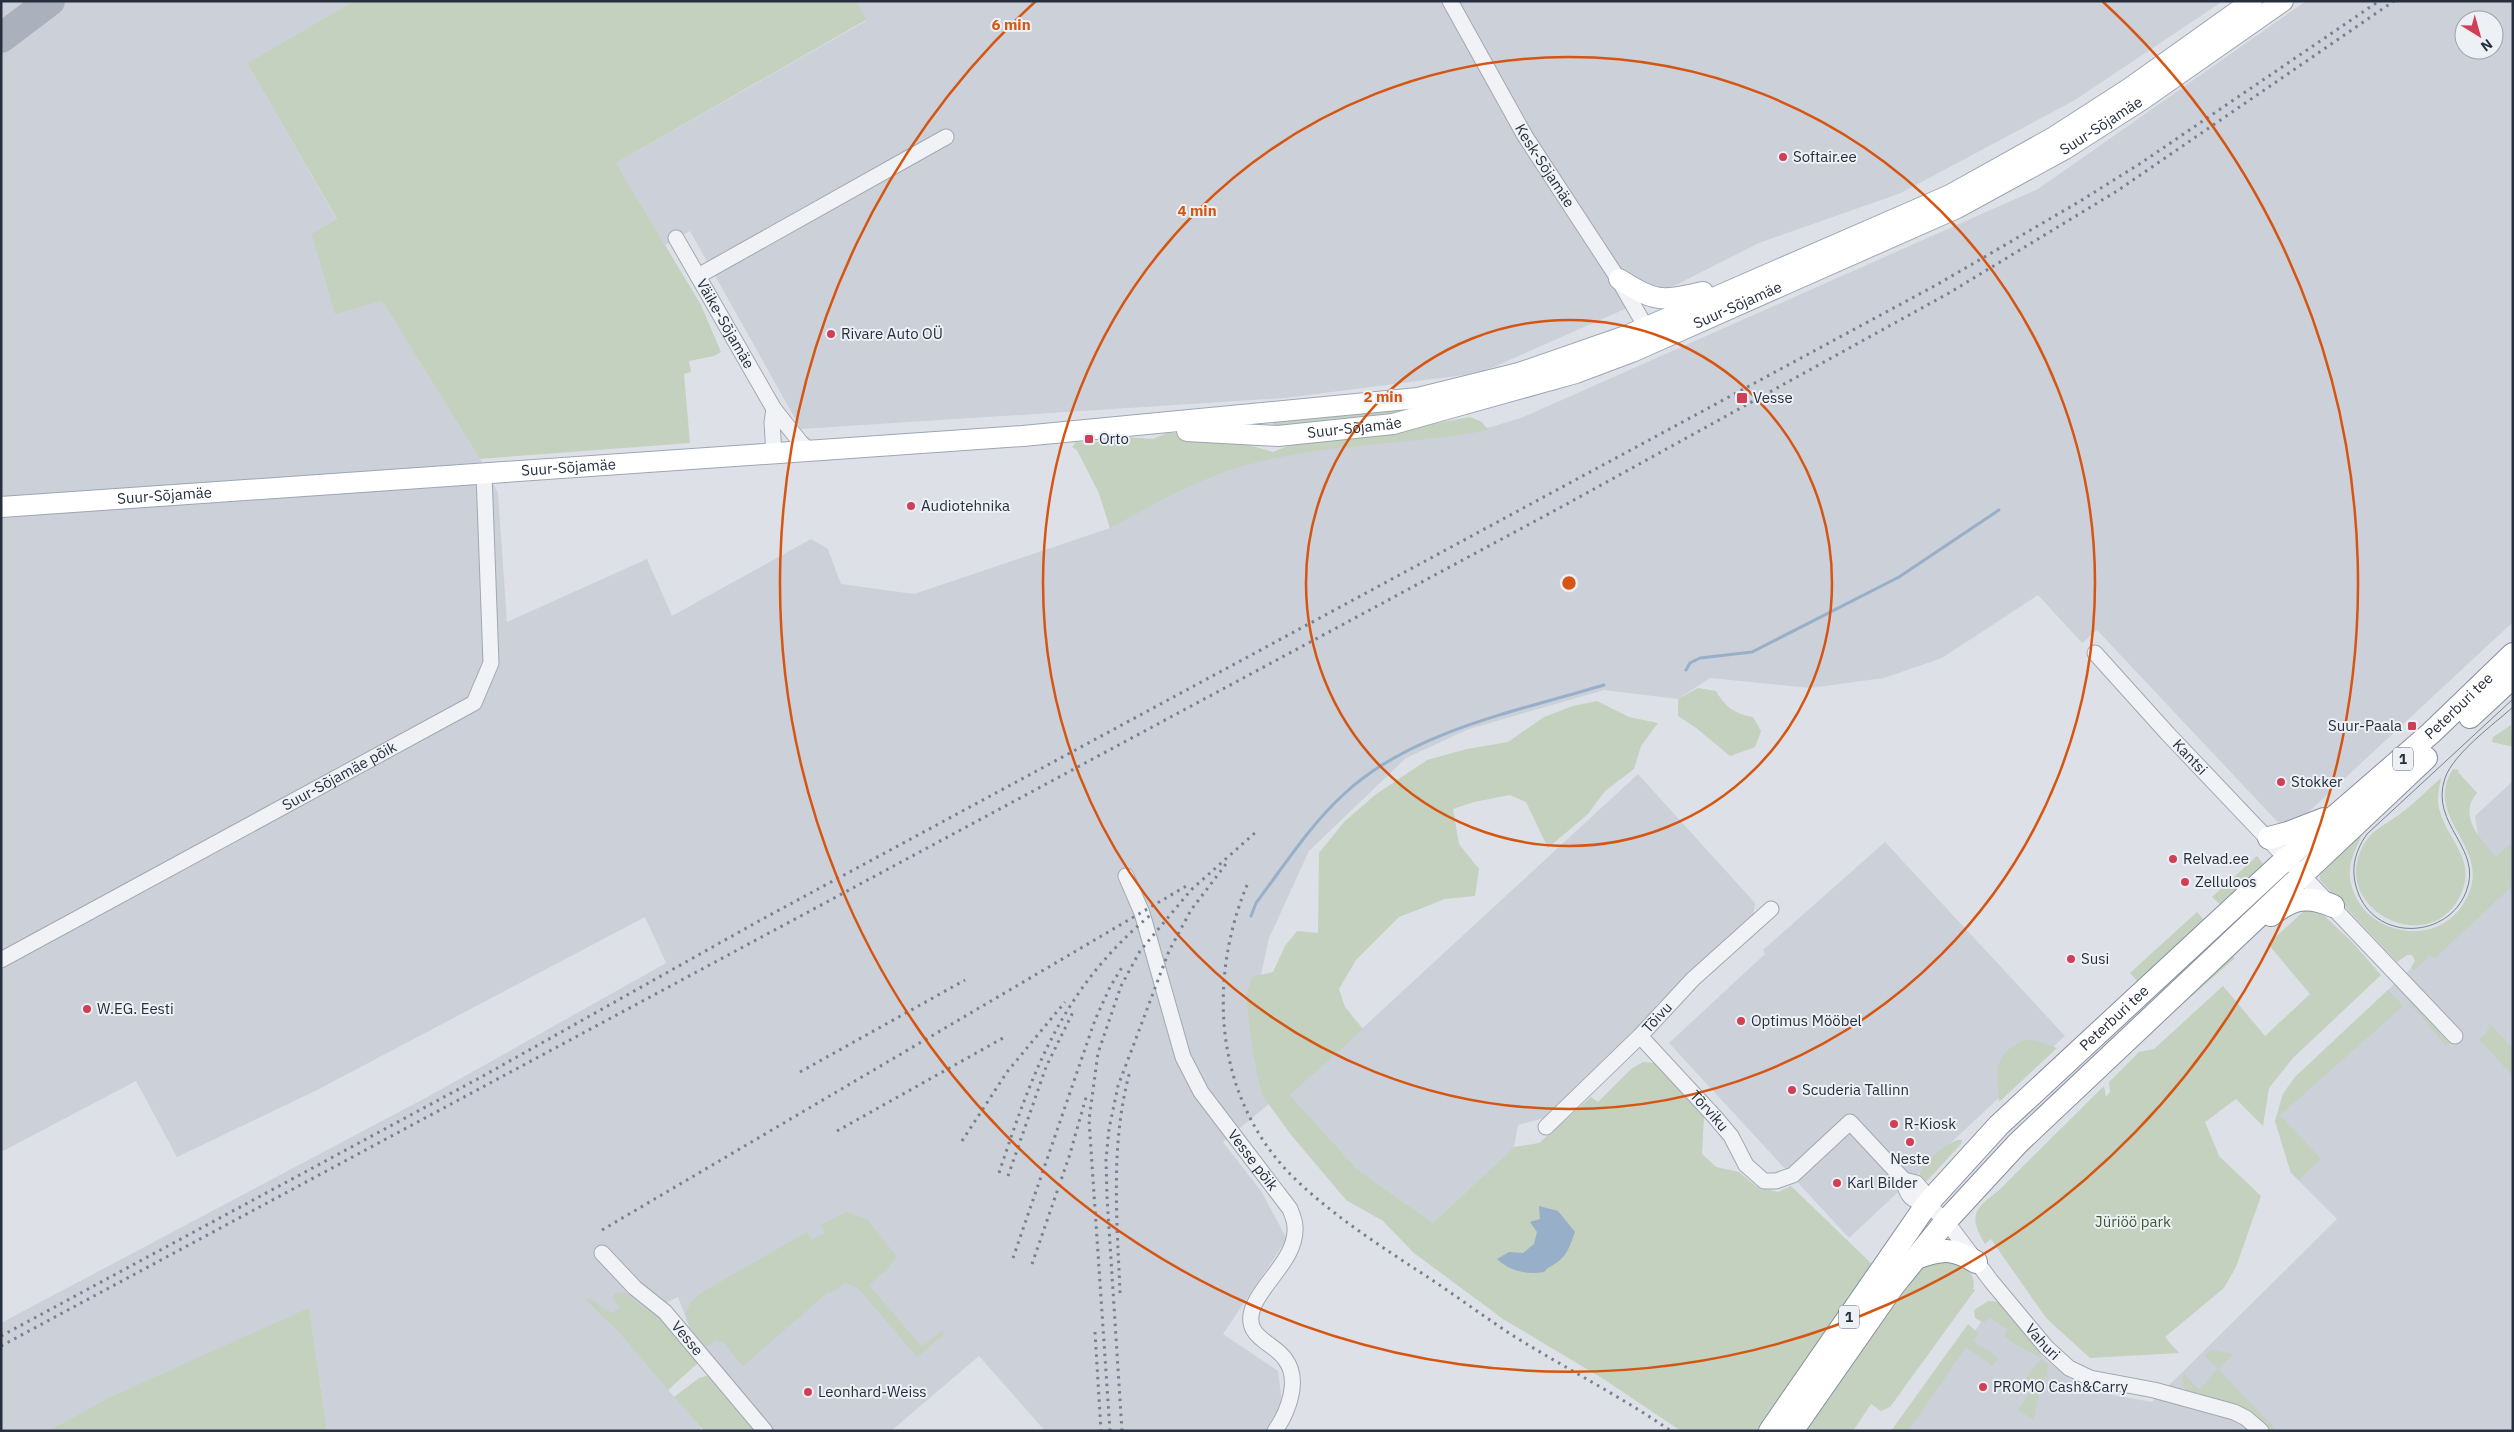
<svg xmlns="http://www.w3.org/2000/svg" width="2514" height="1432" font-family="'IBM Plex Sans',sans-serif">
	<style>
		.built { fill: #cbd0d9; fill-rule: evenodd }
		.green { fill: #c3d1be }
		.water { fill: #97afc8 }
		.lines { fill: none; stroke-linecap: round; stroke-linejoin: round }
		.stream { stroke: #97afc8; stroke-width: 3 }
		.taxiway { stroke: #aab1bc; stroke-width: 30 }
		.minor-casing { stroke: #a2a8b1; stroke-width: 17 }
		.major-casing { stroke: #9ca6b3; stroke-width: 22 }
		.highway-casing { stroke: #848f9e; stroke-width: 24 }
		.minor { stroke: #f0f2f6; stroke-width: 15 }
		.major { stroke: #fff; stroke-width: 20 }
		.highway { stroke: #fff; stroke-width: 22 }
		.tram { stroke: #778191; stroke-width: 1 }
		.rail { stroke: #778191; stroke-width: 3; stroke-dasharray: 2.5 5; stroke-linecap: butt }
		.ring { fill: none; stroke: #d55511; stroke-width: 2.5 }
		.poi-dot { fill: #d03f56; stroke: #edf0f5; stroke-width: 2 }
		.labels { text-anchor: middle; stroke-width: 4; stroke-linejoin: round; paint-order: stroke }
		.shield { fill: #edf0f5; stroke: #626975; stroke-width: 1 }
		.shield-label { font-size: 14px; font-weight: bold; fill: #262f3e }
		.street-label { font-size: 15px; fill: #262f3e; stroke: #edf0f5 }
		.poi-label { font-size: 15px; fill: #262f3e; stroke: #edf0f5; text-anchor: start }
		.park-label { font-size: 15px; fill: #3b5a34; stroke: #edf0f5 }
		.centre { fill: #d55511; stroke: #edf0f5; stroke-width: 2.5 }
		.ring-label { font-size: 15px; text-anchor: middle; font-weight: bold; fill: #d55511; stroke: #edf0f5; stroke-width: 4; stroke-linejoin: round; paint-order: stroke }
	</style>
	<rect width="100%" height="100%" fill="#dde1e7"/>
	<!-- built -->
	<g class="built">
		<path d="M 1,1 L 354,1 L 247,63 L 337,220 L 336,313 L 382,301 L 480,459 L 498,493 L 507,622 L 647,559 L 672,616 L 811,539 L 828,549 L 841,584 L 914,594 L 1110,528 L 1099,493 L 1077,450 L 1264,458 L 1310,448 L 1491,427 L 1521,418 L 2038,189 L 2306,1 L 2513,1 L 2513,622 L 2287,832 L 2097,630 L 2082,643 L 2038,595 L 1942,658 L 1884,678 L 1810,688 L 1710,678 L 1678,699 L 1604,690 L 1469,729 L 1406,758 L 1309,851 L 1269,938 L 1258,988 L 1270,1103 L 1223,1142 L 1261,1191 L 1287,1239 L 1223,1334 L 1278,1371 L 1282,1403 L 1265,1431 L 1045,1431 L 979,1356 L 891,1431 L 773,1431 L 692,1335 L 678,1297 L 615,1328 L 701,1428 L 698,1431 L 327,1431 L 309,1309 L 110,1397 L 48,1431 L 1,1431 L 1,1323 L 431,1095 L 666,963 L 645,917 L 317,1090 L 177,1157 L 136,1081 L 1,1152 ZM 2464,20 L 2494,20 L 2494,50 L 2464,50 Z"/>
		<polygon points="856,1 2223,1 2075,100 1901,193 1759,243 1652,297 1480,373 1285,398 801,429 690,231 665,245 616,163 866,21"/>
		<polygon points="1638,774 1755,903 1753,917 1657,1004 1645,1025 1548,1117 1518,1125 1514,1147 1433,1223 1357,1169 1290,1095"/>
		<polygon points="2513,781 2513,1431 1908,1431 1993,1304 2039,1354 2084,1390 2152,1402 2337,1219 2291,1173 2275,1121 2283,1094 2295,1077 2497,888 2485,876 2475,816"/>
		<polygon points="1885,842 2065,1036 1849,1238 1669,1043 1765,954 1763,950"/>
	</g>
	<!-- green -->
	<g class="green">
		<polygon points="354,1 856,1 866,20 616,163 701,305 721,352 714,356 689,361 691,372 684,374 690,443 480,459 382,301 335,314 312,234 337,219 247,63"/>
		<polygon points="1428,403 1392,417 1273,426 1273,420"/>
		<path d="M 1470,417 L 1482,422 L 1488,430 C 1404,446 1315,443 1233,469 C 1190,483 1150,506 1110,528 L 1099,493 L 1077,450 L 1072,447 L 1076,442 L 1091,443 L 1112,439 L 1113,436 L 1153,439 L 1167,433 L 1176,433 L 1239,442 L 1273,452 L 1295,443 L 1416,427 Z"/>
		<path d="M 1698,688 L 1716,691 C 1725,707 1735,714 1753,717 L 1761,731 L 1755,747 L 1730,756 L 1695,727 L 1678,716 L 1678,699 Z"/>
		<polygon points="1597,701 1629,717 1658,723 1641,746 1634,769 1605,791 1588,814 1548,848 1526,802 1510,795 1474,802 1453,809 1459,844 1479,869 1475,896 1445,899 1399,917 1356,960 1339,989 1345,1007 1363,1029 1290,1095 1357,1169 1433,1223 1514,1147 1539,1143 1591,1097 1598,1102 1631,1069 1643,1062 1654,1063 1704,1117 1702,1154 1716,1167 1739,1172 1757,1187 1778,1192 1791,1186 1873,1265 1758,1431 1681,1431 1605,1380 1503,1319 1414,1253 1383,1221 1346,1200 1292,1136 1262,1095 1253,1053 1246,997 1252,977 1273,972 1285,946 1297,931 1318,933 1319,853 1345,821 1375,795 1427,760 1467,749 1508,742 1544,717 1573,706"/>
		<polygon points="2511,725 2513,747 2492,742 2493,737"/>
		<path d="M 2453,769 L 2459,770 L 2458,772 L 2477,793 C 2457,816 2481,839 2496,857 L 2510,844 L 2513,847 L 2513,885 L 2434,959 L 2430,955 L 2415,970 L 2411,967 L 2415,961 L 2412,955 L 2407,955 L 2397,962 L 2320,880 L 2320,875 L 2363,832 C 2357,847 2348,861 2350,878 C 2357,932 2431,951 2462,906 C 2501,850 2420,821 2453,769 Z"/>
		<path d="M 2441,778 C 2439,790 2436,800 2440,812 C 2448,839 2474,859 2463,889 C 2436,963 2330,911 2362,848 C 2371,829 2388,824 2404,811 C 2417,801 2428,789 2441,778 Z"/>
		<polygon points="2257,856 2263,864 2220,904 2212,897"/>
		<path d="M 2305,910 L 2320,912 L 2352,942 L 2381,975 L 2293,1058 L 2269,1088 L 2263,1126 L 2236,1099 L 2205,1122 L 2219,1156 L 2261,1196 L 2236,1267 L 2224,1288 L 2165,1337 L 2179,1353 L 2090,1358 L 2046,1318 L 1991,1239 L 1985,1244 C 1968,1216 1974,1209 1998,1191 L 2104,1086 L 2106,1097 L 2110,1092 L 2109,1082 L 2139,1052 L 2154,1049 L 2223,986 L 2265,1036 L 2310,994 L 2268,944 Z"/>
		<polygon points="2197,912 2204,920 2138,982 2130,973"/>
		<polygon points="2231,953 2235,958 2169,1016 2170,1014"/>
		<polygon points="2388,990 2403,1006 2280,1115 2321,1159 2299,1179 2291,1173 2275,1121 2283,1094 2295,1077"/>
		<polygon points="2410,1003 2417,1005 2453,1041 2446,1046"/>
		<polygon points="2490,1024 2513,1049 2513,1076 2479,1039 2486,1034"/>
		<path d="M 2025,1040 L 2037,1041 L 2057,1048 L 1999,1102 C 1997,1070 1992,1055 2025,1040 Z"/>
		<path d="M 1958,1140 L 1962,1140 L 1961,1144 L 1927,1181 L 1921,1183 L 1918,1178 C 1921,1163 1945,1144 1958,1140 Z"/>
		<path d="M 846,1212 L 868,1220 L 897,1257 L 888,1268 L 869,1285 L 922,1347 L 942,1330 L 945,1333 L 917,1357 L 858,1288 L 845,1283 L 831,1293 L 828,1292 L 743,1366 L 722,1341 L 715,1340 L 706,1347 C 688,1325 675,1314 701,1293 L 807,1232 L 811,1240 L 825,1233 L 821,1225 Z"/>
		<path d="M 1947,1258 C 1960,1265 1978,1271 1973,1289 L 1975,1290 L 1890,1407 L 1881,1411 L 1871,1404 L 1853,1431 L 1806,1431 L 1918,1272 L 1929,1261 Z"/>
		<polygon points="616,1293 626,1293 638,1304 657,1315 698,1360 698,1363 668,1390 615,1328 586,1300 590,1298 604,1309 613,1313 621,1307 612,1298"/>
		<path d="M 1988,1301 L 1999,1302 L 2007,1309 L 2044,1359 C 2030,1353 2017,1346 2004,1336 L 2007,1329 L 1989,1317 L 1984,1323 L 1975,1318 L 1974,1310 Z"/>
		<polygon points="309,1308 327,1431 48,1431 110,1397"/>
		<polygon points="1968,1324 1978,1333 1973,1341 1998,1358 1993,1366 1966,1347 1908,1431 1891,1431"/>
		<path d="M 2212,1350 L 2233,1354 L 2218,1369 L 2277,1431 L 2269,1431 C 2260,1422 2251,1411 2239,1406 C 2222,1399 2174,1402 2184,1374 L 2199,1390 L 2218,1369 L 2204,1355 Z"/>
		<polygon points="2041,1359 2048,1365 2047,1374 2040,1386 2034,1420 2018,1410 2032,1390 2022,1383"/>
		<polygon points="710,1375 760,1431 704,1431 674,1397 699,1378"/>
	</g>
	<!-- water -->
	<path class="water" d="M 1539,1206 L 1558,1211 L 1575,1232 C 1571,1243 1568,1253 1560,1260 C 1554,1265 1549,1266 1544,1272 C 1526,1275 1510,1271 1497,1259 L 1509,1252 L 1523,1253 L 1534,1244 L 1537,1232 L 1530,1222 L 1540,1219 Z"/>
	<g class="lines">
		<!-- stream -->
		<g class="stream">
			<polyline points="1686,670 1690,663 1700,658 1752,652 1899,577 1999,510"/>
			<path d="M 1251,916 L 1256,903 C 1284,866 1310,825 1344,794 C 1411,731 1518,711 1604,685"/>
		</g>
		<!-- taxiway -->
		<polyline class="taxiway" points="1,38 50,1"/>
		<!-- minor casing -->
		<g class="minor-casing">
			<g id="minor">
				<path id="s1" d="M 1450,1 L 1525,136 L 1617,277 L 1651,336"/>
				<path id="s2" d="M 676,238 L 774,409 L 801,443 L 811,451"/>
				<polyline points="698,276 946,137"/>
				<polyline points="774,409 772,422 774,454"/>
				<path id="s3" d="M 2095,653 L 2168,734 L 2455,1036"/>
				<path id="s4" d="M 1126,876 L 1142,913 L 1183,1057 L 1201,1092 L 1290,1209 C 1292,1214 1295,1221 1295,1227 C 1297,1257 1265,1280 1254,1305 C 1240,1337 1274,1342 1285,1359 C 1301,1380 1288,1412 1275,1431"/>
				<path id="s5" d="M 1,960 L 474,703 L 491,663 L 484,474"/>
				<path id="s6" d="M 1640,1036 L 1715,1117 L 1731,1136 L 1746,1165 L 1764,1181 L 1776,1181 L 1793,1175 L 1850,1122 L 1904,1180 L 1916,1183 L 1923,1191 L 1927,1204 L 1946,1221 L 1991,1281 L 2046,1347 L 2069,1368 L 2090,1378 L 2154,1390 L 2234,1412 L 2246,1418 L 2261,1431"/>
				<path id="s7" d="M 1546,1127 L 1640,1036 L 1693,979 L 1771,909"/>
				<path d="M 1904,1180 C 1906,1196 1912,1201 1927,1204"/>
				<path id="s8" d="M 602,1253 L 635,1288 L 665,1312 L 765,1431"/>
			</g>
		</g>
		<!-- major casing -->
		<g class="major-casing">
			<g id="major">
				<path d="M 1619,279 C 1656,303 1661,301 1703,292"/>
				<path id="s9" d="M 1187,431 L 1278,436 L 1393,424 L 1576,373 L 1632,352 L 1957,208 L 2065,149 L 2143,99 L 2283,1"/>
				<path id="s10" d="M 1,507 L 1023,436 L 1418,398 L 1519,373 L 1626,336 L 1950,195 L 2054,137 L 2130,88 L 2252,1"/>
			</g>
		</g>
		<!-- highway casing -->
		<g class="highway-casing">
			<g id="highway">
				<polyline points="2470,717 2513,677"/>
				<polyline points="2269,838 2288,833 2324,819"/>
				<path d="M 2271,915 C 2293,898 2307,895 2333,906"/>
				<path d="M 1916,1258 C 1941,1249 1953,1247 1976,1262"/>
				<path id="s11" d="M 1770,1431 L 1927,1204 L 1999,1125 L 2287,858 L 2431,733 L 2513,654"/>
				<polyline points="1792,1431 1894,1285 1946,1221 2018,1143 2426,758"/>
			</g>
		</g>
		<!-- minor -->
		<use href="#minor" class="minor"/>
		<!-- major -->
		<use href="#major" class="major"/>
		<!-- highway -->
		<use href="#highway" class="highway"/>
		<!-- tram -->
		<path class="tram" d="M 2513,699 L 2367,834 C 2353,854 2350,873 2359,895 C 2379,942 2448,938 2466,892 C 2484,848 2429,825 2445,778 C 2454,753 2493,725 2513,707"/>
		<!-- rail -->
		<g class="rail">
			<path d="M 1247,885 C 1207,982 1215,1096 1290,1174 C 1330,1214 1379,1245 1426,1276 C 1455,1295 1483,1316 1512,1335 C 1565,1368 1620,1396 1671,1431"/>
			<polyline points="800,1072 965,980"/>
			<polyline points="837,1131 1003,1038"/>
			<polyline points="962,1141 1007,1072 1065,1002"/>
			<path d="M 999,1173 C 1034,1067 1064,986 1153,913"/>
			<polyline points="1008,1176 1046,1067 1074,1010"/>
			<polyline points="602,1230 1188,885"/>
			<polyline points="1013,1258 1095,1020 1110,987 1124,964"/>
			<polyline points="1032,1264 1069,1157 1087,1094"/>
			<path d="M 1120,1293 C 1117,1219 1110,1144 1130,1071"/>
			<polyline points="1095,1332 1101,1431"/>
			<polyline points="1,1336 483,1076 757,922 1938,284 2077,203 2141,163 2379,1"/>
			<polyline points="1,1346 1565,505 1949,293 2117,191 2394,1"/>
			<polyline points="1110,1431 1089,1120 1098,1053 1121,986 1140,951 1191,890 1257,831"/>
			<polyline points="1122,1431 1107,1197 1106,1160 1109,1129 1118,1086 1169,951 1191,910 1226,864"/>
		</g>
	</g>
	<!-- distance rings -->
	<g class="ring">
		<circle cx="1569" cy="583" r="263"/>
		<circle cx="1569" cy="583" r="526"/>
		<path d="M2102 1A789 789 0 1 1 1036 1"/>
	</g>
	<!-- markers -->
	<g class="poi-dot">
		<circle cx="1783" cy="157" r="5"/>
		<circle cx="831" cy="334" r="5"/>
		<rect x="1736" y="392" width="12" height="12" rx="2.5"/>
		<rect x="1084" y="434" width="10" height="10" rx="2.5"/>
		<circle cx="911" cy="506" r="5"/>
		<rect x="2407" y="721" width="10" height="10" rx="2.5"/>
		<circle cx="2281" cy="782" r="5"/>
		<circle cx="2173" cy="859" r="5"/>
		<circle cx="2185" cy="882" r="5"/>
		<circle cx="2071" cy="959" r="5"/>
		<circle cx="87" cy="1009" r="5"/>
		<circle cx="1741" cy="1021" r="5"/>
		<circle cx="1792" cy="1090" r="5"/>
		<circle cx="1894" cy="1124" r="5"/>
		<circle cx="1910" cy="1142" r="5"/>
		<circle cx="1837" cy="1183" r="5"/>
		<circle cx="1983" cy="1387" r="5"/>
		<circle cx="808" cy="1392" r="5"/>
	</g>
	<g class="labels">
		<!-- shield labels -->
		<g class="shield">
			<rect x="2393" y="747.5" width="20" height="23" rx="4"/>
			<rect x="1839" y="1305.5" width="20" height="23" rx="4"/>
		</g>
		<g class="shield-label">
			<text x="2403" y="764">1</text>
			<text x="1849" y="1322">1</text>
		</g>
		<!-- street labels -->
		<g class="street-label">
			<text dy="5" stroke="none"><textPath href="#s9" startOffset="978">Suur-Sõjamäe</textPath></text>
			<text dy="5" stroke="none"><textPath href="#s1" startOffset="190">Kesk-Sõjamäe</textPath></text>
			<text dy="5" stroke="none"><textPath href="#s9" startOffset="572">Suur-Sõjamäe</textPath></text>
			<text dy="5" stroke="none"><textPath href="#s2" startOffset="99">Väike-Sõjamäe</textPath></text>
			<text dy="5" stroke="none"><textPath href="#s9" startOffset="168">Suur-Sõjamäe</textPath></text>
			<text dy="5" stroke="none"><textPath href="#s10" startOffset="569">Suur-Sõjamäe</textPath></text>
			<text dy="5" stroke="none"><textPath href="#s10" startOffset="164">Suur-Sõjamäe</textPath></text>
			<text dy="5" stroke="none"><textPath href="#s11" startOffset="1005">Peterburi tee</textPath></text>
			<text dy="5" stroke="none"><textPath href="#s3" startOffset="141">Kantsi</textPath></text>
			<text dy="5" stroke="none"><textPath href="#s5" startOffset="385">Suur-Sõjamäe põik</textPath></text>
			<text dy="5" stroke="none"><textPath href="#s7" startOffset="156">Tõivu</textPath></text>
			<text dy="5" stroke="none"><textPath href="#s11" startOffset="540">Peterburi tee</textPath></text>
			<text dy="5" stroke="none"><textPath href="#s6" startOffset="102">Tõrviku</textPath></text>
			<text dy="5" stroke="none"><textPath href="#s4" startOffset="315">Vesse põik</textPath></text>
			<text dy="5" stroke="none"><textPath href="#s8" startOffset="121">Vesse</textPath></text>
			<text dy="5" stroke="none"><textPath href="#s6" startOffset="596">Vahuri</textPath></text>
		</g>
		<!-- poi labels -->
		<g class="poi-label">
			<text x="1793" y="162">Softair.ee</text>
			<text x="841" y="339">Rivare Auto OÜ</text>
			<text x="1753" y="403">Vesse</text>
			<text x="1099" y="444">Orto</text>
			<text x="921" y="511">Audiotehnika</text>
			<text x="2402" y="731" text-anchor="end">Suur-Paala</text>
			<text x="2291" y="787">Stokker</text>
			<text x="2183" y="864">Relvad.ee</text>
			<text x="2195" y="887">Zelluloos</text>
			<text x="2081" y="964">Susi</text>
			<text x="97" y="1014">W.EG. Eesti</text>
			<text x="1751" y="1026">Optimus Mööbel</text>
			<text x="1802" y="1095">Scuderia Tallinn</text>
			<text x="1904" y="1129">R-Kiosk</text>
			<text x="1910" y="1164" text-anchor="middle">Neste</text>
			<text x="1847" y="1188">Karl Bilder</text>
			<text x="1993" y="1392">PROMO Cash&amp;Carry</text>
			<text x="818" y="1397">Leonhard-Weiss</text>
		</g>
		<!-- park labels -->
		<g class="park-label">
			<text x="2133" y="1227">Jüriöö park</text>
		</g>
	</g>
	<circle cx="1569" cy="583" r="8" class="centre"/>
	<g class="ring-label">
		<text x="1011" y="30">6 min</text>
		<text x="1197" y="216">4 min</text>
		<text x="1383" y="402">2 min</text>
	</g>
	<!-- border -->
	<rect width="2514" height="1432" fill="none" stroke="#262f3e" stroke-width="5"/>
	<!-- north arrow -->
	<g transform="translate(2479 35) rotate(143)"><circle r="24" fill="#edf0f5" stroke="#9da3ac"/>
	<path d="M0-4L9 19L0 12L-9 19Z" fill="#d03f56"/>
	<text y="-8" font-size="14" font-weight="bold" text-anchor="middle" fill="#262f3e">N</text>
	</g>
</svg>
